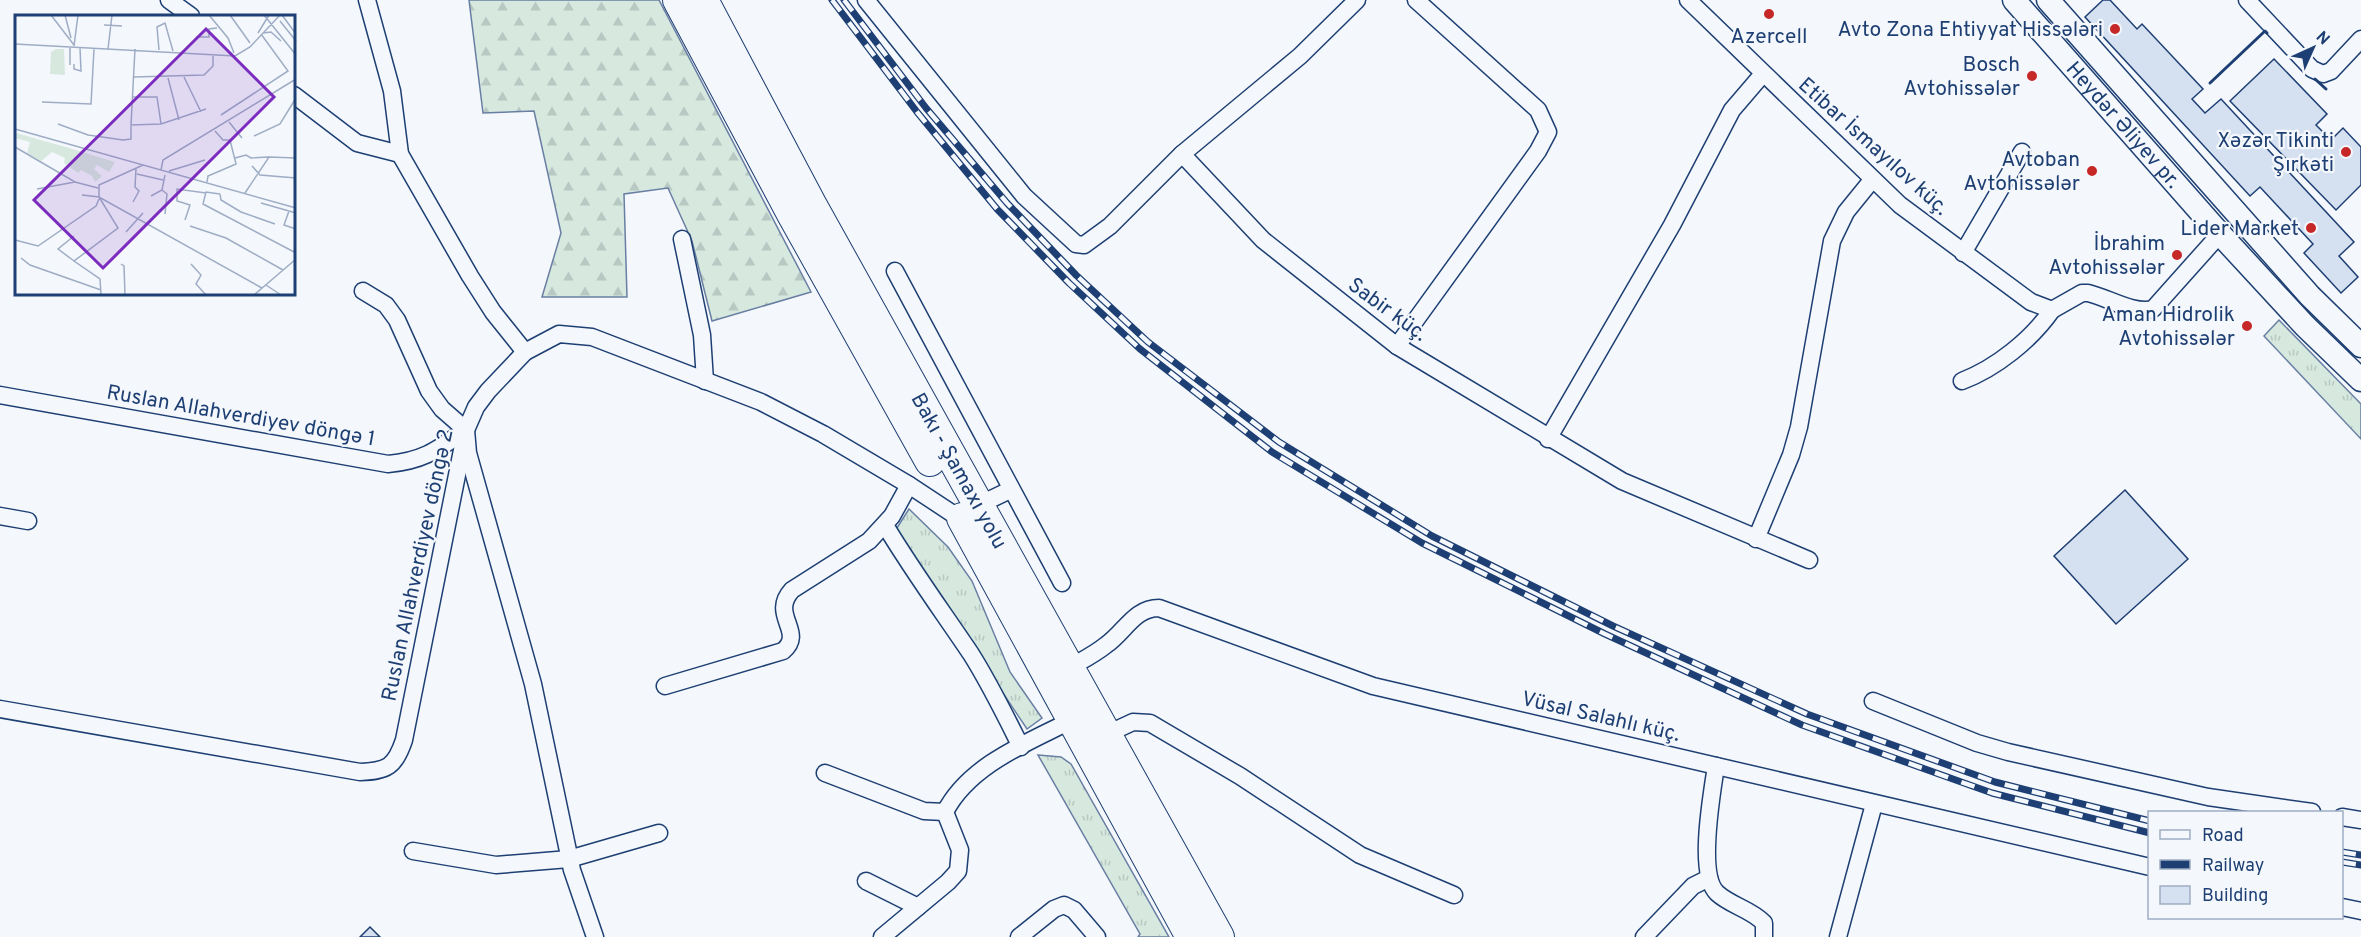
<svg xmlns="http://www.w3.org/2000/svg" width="2361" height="937" font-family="Overpass,sans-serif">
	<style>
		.grass { fill: url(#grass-tufts); stroke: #687fa3; stroke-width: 1.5 }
		.forest { fill: url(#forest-firs); stroke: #687fa3; stroke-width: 1.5 }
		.building { fill: #d5e0f0; stroke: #1d3f73; stroke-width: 1.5 }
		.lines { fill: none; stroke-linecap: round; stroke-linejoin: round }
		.street-casing { stroke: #1d3f73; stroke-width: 19 }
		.secondary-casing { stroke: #1d3f73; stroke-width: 25 }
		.highway-casing { stroke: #1d3f73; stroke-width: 32 }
		.street { stroke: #f4f7fb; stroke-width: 16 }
		.secondary { stroke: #f4f7fb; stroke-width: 22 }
		.highway { stroke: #f4f7fb; stroke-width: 30 }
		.rail-casing { stroke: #1d3f73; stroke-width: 7 }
		.rail { stroke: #f4f7fb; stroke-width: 4.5; stroke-dasharray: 14; stroke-linecap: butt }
		.wall { stroke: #1d3f73; stroke-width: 3 }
		.poi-dot { fill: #c62828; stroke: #f4f7fb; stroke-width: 2 }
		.labels { text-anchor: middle; stroke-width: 4.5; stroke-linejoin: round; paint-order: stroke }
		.poi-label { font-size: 21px; fill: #1d3f73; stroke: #f4f7fb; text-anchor: end }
		.street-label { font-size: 21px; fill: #1d3f73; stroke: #f4f7fb }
		.inset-road { fill: none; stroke: #9eadc5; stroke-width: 1.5 }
		.view { fill: #7b2cbf; fill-opacity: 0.15; stroke: #7b2cbf; stroke-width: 3 }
		.inset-edge { fill: none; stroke: #1d3f73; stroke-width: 3 }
	</style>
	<defs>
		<pattern id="grass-tufts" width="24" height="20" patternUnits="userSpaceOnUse" patternTransform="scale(1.5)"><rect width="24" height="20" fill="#d7e8df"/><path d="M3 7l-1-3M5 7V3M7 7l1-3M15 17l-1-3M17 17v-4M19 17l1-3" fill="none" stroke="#b8c8c3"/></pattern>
		<pattern id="forest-firs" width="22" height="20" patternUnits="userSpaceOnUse" patternTransform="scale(1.5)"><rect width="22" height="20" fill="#d7e8df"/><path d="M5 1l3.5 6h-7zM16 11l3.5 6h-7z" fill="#b8c8c3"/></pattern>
	</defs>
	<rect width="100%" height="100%" fill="#f4f7fb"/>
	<!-- grass -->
	<g class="grass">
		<polygon points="2279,320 2361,404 2361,439 2264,336"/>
		<polygon points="909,509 948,547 972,581 1010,672 1042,718 1027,729 895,531"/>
		<polygon points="1038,755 1061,757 1071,764 1169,937 1138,937 1140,934"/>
	</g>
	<!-- forest -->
	<polygon class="forest" points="469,0 659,0 811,292 712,321 692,241 668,188 624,194 627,297 542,297 561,233 534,111 483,113"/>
	<!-- building -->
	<g class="building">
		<polygon points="2103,0 2110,0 2137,29 2142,24 2203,89 2192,99 2205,113 2221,99 2354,242 2339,256 2358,277 2341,293 2304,253 2313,244 2260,187 2250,196 2085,17"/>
		<polygon points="2274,59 2327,114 2316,125 2331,140 2343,128 2361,147 2361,185 2336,210 2230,101"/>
		<polygon points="2125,490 2188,559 2116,624 2054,556"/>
		<polygon points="370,927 380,937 360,937"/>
	</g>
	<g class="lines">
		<!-- street casing -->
		<g class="street-casing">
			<g id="street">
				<polyline points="169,0 191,16"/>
				<polyline points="367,0 392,91 400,154 470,276 493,312 525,352"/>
				<polyline points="866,0 1024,196 1076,244 1084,245 1110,226 1182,154"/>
				<polyline points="1357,0 1300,56 1182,154 1263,240 1397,346 1622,481 1809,560"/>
				<path d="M 1688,0 L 1900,205 L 2031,302 L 2052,310 L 2082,293 L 2088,293 C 2109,298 2133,314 2153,309 L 2220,234"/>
				<polyline points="2247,0 2312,69 2323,74 2331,71 2361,39"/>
				<polyline points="294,95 357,143 400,154"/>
				<polyline points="682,239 702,335 705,381"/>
				<polyline points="1963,253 2022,152"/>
				<polyline points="895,271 1062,583"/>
				<polyline points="363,291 386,305 397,320 429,391 442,409 466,430 468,453 533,684 572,870 595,937"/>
				<polyline points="1397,346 1538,151 1548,132 1538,110 1416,0"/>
				<path d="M 1962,381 C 1996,368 2031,340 2052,310"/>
				<path d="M 0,395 L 388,464 C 423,461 437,450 466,430"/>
				<polyline points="1548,439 1672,225 1732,110 1762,75"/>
				<polyline points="0,516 28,521"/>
				<path d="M 885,525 C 912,570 942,611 971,654 C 990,684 1005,715 1021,747"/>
				<polyline points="1756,539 1791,455 1799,427 1832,241 1846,212 1872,180"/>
				<path d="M 1069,668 C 1081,661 1095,654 1106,645 C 1125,632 1134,608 1159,608 L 1373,686 L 2150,867"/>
				<path d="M 665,686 L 783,651 C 806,632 769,615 792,590 L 869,541 L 892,516 L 909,485"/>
				<polyline points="1873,701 1977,743 2008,752 2208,797 2312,812"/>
				<path d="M 0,709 L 360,772 C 387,771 395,767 404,740 L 466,430 L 476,407 L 488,391 L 525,352 L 559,334 L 592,337 L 761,402 L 823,434 L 909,485 L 956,516 L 1010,490"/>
				<polyline points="1105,735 1133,722 1150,723 1240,776 1360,855 1454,895"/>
				<path d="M 1716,766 C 1712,793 1697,874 1717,893 C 1731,906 1751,909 1764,923 L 1764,937"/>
				<path d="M 825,773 L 924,811 L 945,812 C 969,765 1027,743 1072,720"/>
				<polyline points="2342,817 2361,820"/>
				<polyline points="413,851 496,865 569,859 659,833"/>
				<polyline points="866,881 918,907"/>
				<polyline points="2342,907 2361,911"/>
				<polyline points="882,937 948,882 958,871 960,850 945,812"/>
				<polyline points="1019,937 1054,909 1064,905 1074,910 1097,937"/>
				<polyline points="1644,937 1693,886 1709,878"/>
				<polyline points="1838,937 1874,804"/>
			</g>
		</g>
		<!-- secondary casing -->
		<g class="secondary-casing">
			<g id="secondary">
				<path id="s1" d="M 2014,0 L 2220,234 L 2305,326 L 2361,380"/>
				<polyline points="2048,0 2310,296 2361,346"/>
			</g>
		</g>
		<!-- highway casing -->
		<g class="highway-casing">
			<g id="highway">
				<polyline points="678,0 792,214 930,461"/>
				<path id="s2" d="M 703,0 L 811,204 L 1219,937"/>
				<polyline points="962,518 1191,937"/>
			</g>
		</g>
		<!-- street -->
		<use href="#street" class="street"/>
		<!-- secondary -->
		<use href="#secondary" class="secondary"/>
		<!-- highway -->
		<use href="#highway" class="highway"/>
		<!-- rail casing -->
		<g class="rail-casing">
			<g id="rail">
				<polyline points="832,0 917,112 997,209 1069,283 1140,349 1272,452 1422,543 1605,634 1802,725 1992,793 2150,833"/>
				<polyline points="844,0 926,108 1007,203 1076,275 1148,342 1279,442 1432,536 1613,626 1807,714 1995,782 2150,821"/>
				<polyline points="2342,852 2361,855"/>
				<polyline points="2342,862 2361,865"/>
			</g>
		</g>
		<!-- rail -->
		<use href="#rail" class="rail"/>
		<!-- wall -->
		<g class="wall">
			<polyline points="2315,79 2326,89"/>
			<polyline points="2210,83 2265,31 2267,33"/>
		</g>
	</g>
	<!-- markers -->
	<g class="poi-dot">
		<circle cx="1769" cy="14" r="6"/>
		<circle cx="2115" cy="29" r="6"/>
		<circle cx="2032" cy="76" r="6"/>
		<circle cx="2346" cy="152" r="6"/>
		<circle cx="2092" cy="171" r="6"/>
		<circle cx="2311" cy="228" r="6"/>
		<circle cx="2177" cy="255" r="6"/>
		<circle cx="2247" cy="326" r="6"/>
	</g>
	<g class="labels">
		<!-- poi labels -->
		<g class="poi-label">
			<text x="2103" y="36">Avto Zona Ehtiyyat Hissələri</text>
			<text x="1769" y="43" text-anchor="middle">Azercell</text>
			<text x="2020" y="71">Bosch<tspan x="2020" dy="24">Avtohissələr</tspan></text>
			<text x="2334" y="147">Xəzər Tikinti<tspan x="2334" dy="24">Şırkəti</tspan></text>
			<text x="2080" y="166">Avtoban<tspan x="2080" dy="24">Avtohissələr</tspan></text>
			<text x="2299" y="235">Lider Market</text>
			<text x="2165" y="250">İbrahim<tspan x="2165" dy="24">Avtohissələr</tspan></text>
			<text x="2235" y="321">Aman Hidrolik<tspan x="2235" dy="24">Avtohissələr</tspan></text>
		</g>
		<!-- street labels -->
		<g class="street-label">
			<text dy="7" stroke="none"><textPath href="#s1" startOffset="166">Heydər Əliyev pr.</textPath></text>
			<text transform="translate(1874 146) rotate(42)" y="7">Etibar İsmayılov küç.</text>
			<text transform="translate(1388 309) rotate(36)" y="7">Sabir küç.</text>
			<text transform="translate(241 415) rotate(10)" y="7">Ruslan Allahverdiyev döngə 1</text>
			<text dy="7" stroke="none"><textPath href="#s2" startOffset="536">Bakı - Şamaxı yolu</textPath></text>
			<text transform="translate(417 565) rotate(-78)" y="7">Ruslan Allahverdiyev döngə 2</text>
			<text transform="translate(1601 716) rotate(13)" y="7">Vüsal Salahlı küç.</text>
		</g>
	</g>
	<!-- overview -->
	<g transform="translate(15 15)">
		<rect width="280" height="280" fill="#f4f7fb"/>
		<path d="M 1,118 L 54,133 L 100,147 L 94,157 L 82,150 L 79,154 L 87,161 L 80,167 L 77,161 L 66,155 L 63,158 L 49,148 L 50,143 L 37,137 L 26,146 L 12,138 L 15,127 L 0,123 Z" fill="#d7e8df"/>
		<path d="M 41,34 L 49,34 L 50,60 L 35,59 L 36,37 Z" fill="#d7e8df"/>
		<path class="inset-road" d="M 36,0 L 59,30M 50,0 L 56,23M 194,0 L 213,23 L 219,38M 215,0 L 235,28M 249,0 L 281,40M 267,0 L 281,19M 265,6 L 281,26M 89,10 L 107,11M 243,18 L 254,0M 248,18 L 256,17 L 266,26M 181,22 L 194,22 L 194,14 L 202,13M 0,29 L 220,41 L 235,32 L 265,0M 59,31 L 63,0M 93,34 L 97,0M 120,34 L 116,110 L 146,109 L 191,94M 144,35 L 142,12 L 150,8 L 158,36M 59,49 L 59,54 L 66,56 L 65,33M 55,50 L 55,32M 119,62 L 189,60 L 198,51 L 198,41M 169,62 L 186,97M 153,63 L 164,105M 118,82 L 142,82 L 146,109M 27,87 L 76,89 L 79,34M 206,100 L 273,56 L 246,19M 214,107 L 227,123M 43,109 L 73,120 L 108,125 L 116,124 L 116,111M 0,114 L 281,193M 239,121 L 265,109 L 281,83M 0,132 L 60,167 L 83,173M 220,143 L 231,140 L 236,143 L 254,142M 237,151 L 245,160 L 281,163M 146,155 L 148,145 L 281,64M 154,156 L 190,145M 122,159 L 148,165M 192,167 L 193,161 L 221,149 L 215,125 L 208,125 L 200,116M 22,174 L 60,167M 147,175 L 152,179 L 150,199M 230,178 L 254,142 L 281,143M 205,179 L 191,177 L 188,189 L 281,238M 205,179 L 206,185 L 226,197 L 260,209M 67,180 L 84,182 L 247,273M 136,181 L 147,175 L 150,160M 118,187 L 124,176 L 120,172 L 121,154M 246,188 L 281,198M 274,196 L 269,210 L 281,214M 170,205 L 175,190 L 162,186 L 162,174 L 191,178M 175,211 L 211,223 L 268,255M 111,217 L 128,198M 59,221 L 43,234 L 59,246M 0,225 L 23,231 L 81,191 L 84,184M 6,243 L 15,250 L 86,275M 106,249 L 109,251 L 110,280M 176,249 L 186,260 L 181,269 L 191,280M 251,270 L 266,280M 86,280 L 85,264 L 59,246 L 103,213 L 84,182 L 84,170 L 128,150M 239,280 L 281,244"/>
		<path class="view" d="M 191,14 L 259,82 L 88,253 L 19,185 Z"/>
		<rect width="280" height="280" class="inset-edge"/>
	</g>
	<!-- legend -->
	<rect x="2148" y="811" width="195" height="108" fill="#f4f7fb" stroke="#9eadc5" stroke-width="1.5"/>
	<rect x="2160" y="830" width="30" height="9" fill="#f4f7fb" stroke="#9eadc5" stroke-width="1.5"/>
	<text x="2202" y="841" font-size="18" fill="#1d3f73">Road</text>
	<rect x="2160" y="860" width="30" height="9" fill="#1d3f73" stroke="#9eadc5" stroke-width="1.5"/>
	<text x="2202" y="871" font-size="18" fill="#1d3f73">Railway</text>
	<rect x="2160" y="886" width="30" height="18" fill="#d5e0f0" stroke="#9eadc5" stroke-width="1.5"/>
	<text x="2202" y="901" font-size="18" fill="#1d3f73">Building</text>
	<!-- north arrow -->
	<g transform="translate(2313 48) rotate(45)" stroke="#f4f7fb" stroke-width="4.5" paint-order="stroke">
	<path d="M0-4.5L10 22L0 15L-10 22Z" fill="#1d3f73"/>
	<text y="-9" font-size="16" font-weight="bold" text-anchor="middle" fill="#1d3f73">N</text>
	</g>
</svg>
